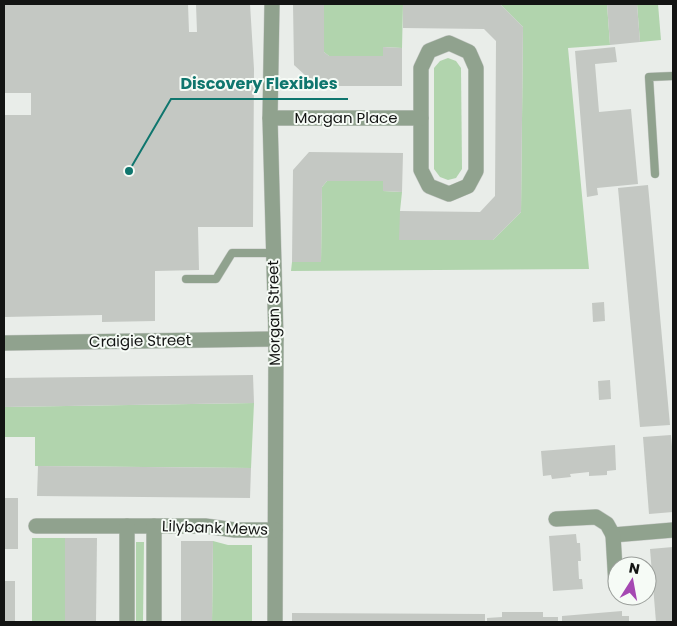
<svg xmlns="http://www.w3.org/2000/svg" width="677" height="626" font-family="Poppins,sans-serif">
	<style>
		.green { fill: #b1d4ad }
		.building { fill: #c4c8c3 }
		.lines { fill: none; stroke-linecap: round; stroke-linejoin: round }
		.lane-casing { stroke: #c7cac7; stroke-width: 9 }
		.street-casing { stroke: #c7cac7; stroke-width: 16 }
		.lane { stroke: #90a28e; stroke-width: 8 }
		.street { stroke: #90a28e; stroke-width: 15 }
		.labels { text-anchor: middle; stroke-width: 4; stroke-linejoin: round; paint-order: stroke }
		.street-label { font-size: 15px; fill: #131413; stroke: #f6fbf6 }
		.leader { fill: none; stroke: #0f766e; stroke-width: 2 }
		.callout-dot { fill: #0f766e; stroke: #f6fbf6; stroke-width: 2 }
		.callout-label { font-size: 16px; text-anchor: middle; font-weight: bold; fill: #0f766e; stroke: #f6fbf6; stroke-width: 4; stroke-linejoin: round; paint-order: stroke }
	</style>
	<rect width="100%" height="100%" fill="#e9ede9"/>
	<!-- green -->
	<g class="green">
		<polygon points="324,4 403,4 402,48 383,47 383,56 329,56 324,52"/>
		<polygon points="500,4 607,4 610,45 568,48 589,269 291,271 292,262 321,262 322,187 327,181 383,181 383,191 402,192 400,211 400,240 493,240 521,212 523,27"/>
		<polygon points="637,4 658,4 661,40 640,42"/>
		<polygon points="448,58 456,61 461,68 462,169 456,178 448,180 440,177 434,169 434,68 440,61"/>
		<polygon points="254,403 251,468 35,466 35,437 4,437 4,407"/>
		<rect x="32" y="538" width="33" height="84"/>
		<polygon points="213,541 228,545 252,545 252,622 212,622"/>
		<polygon points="136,542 144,542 143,622 136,622"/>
	</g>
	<!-- building -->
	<g class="building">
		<polygon points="4,4 188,4 189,32 197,32 196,4 250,4 254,69 253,227 198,227 199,270 155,271 155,321 102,322 102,315 4,317 4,115 31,115 31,93 4,93"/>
		<polygon points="293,4 324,4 324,52 329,56 383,56 383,47 402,48 402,86 317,86 294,65"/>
		<polygon points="403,4 500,4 523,27 521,212 493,240 399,240 400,211 480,212 495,196 496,41 484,29 403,28"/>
		<polygon points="607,4 637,4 640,42 610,45"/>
		<polygon points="615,47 617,62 595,64 599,112 631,109 638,184 597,188 598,195 587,197 575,51"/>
		<polygon points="309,152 403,153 402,192 383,191 383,181 327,181 322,187 321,262 292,262 293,170"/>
		<polygon points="648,185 670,425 640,427 618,188"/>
		<polygon points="604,302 605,321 593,322 592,303"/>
		<polygon points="253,375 254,403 4,407 4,378"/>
		<polygon points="610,380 611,399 599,400 598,381"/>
		<polygon points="671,435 673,458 673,512 649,514 643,437"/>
		<polygon points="615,445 616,470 607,471 607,475 589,476 589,472 570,474 571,477 552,479 551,475 543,476 541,451"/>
		<polygon points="38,466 251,468 250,498 37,496"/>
		<rect x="4" y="498" width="14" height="51"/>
		<polygon points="576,534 577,543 580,543 581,561 578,561 579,579 582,579 583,589 553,591 549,536"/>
		<polygon points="65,538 97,538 96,622 65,622"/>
		<polygon points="181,541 213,541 212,622 181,622"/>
		<polygon points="673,547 673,622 656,622 650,549"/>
		<rect x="4" y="581" width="11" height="41"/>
		<polygon points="622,611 622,616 629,616 629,622 562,622 562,616"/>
		<polygon points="502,612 543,612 543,617 558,617 558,622 487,622 487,618 502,617"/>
		<polygon points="292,613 485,614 485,622 292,622"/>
	</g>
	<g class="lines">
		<!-- lane casing -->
		<g class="lane-casing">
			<g id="lane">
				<polyline points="655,174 649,77 673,76"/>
				<polyline points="186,279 216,279 232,253 273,253"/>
			</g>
		</g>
		<!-- street casing -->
		<g class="street-casing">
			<g id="street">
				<polyline points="272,4 270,118 276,339 275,622"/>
				<polygon points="449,43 469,52 476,68 476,171 468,186 449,194 429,186 421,170 421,68 429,51"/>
				<polyline points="270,118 421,118"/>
				<polyline points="4,343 276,339"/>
				<polyline points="556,519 596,517 607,524 613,535 673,530"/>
				<polyline points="36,526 205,526 235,530 275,530"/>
				<polyline points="613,535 616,586"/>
				<polyline points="127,622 127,526"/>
				<polyline points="154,622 154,526"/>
			</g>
		</g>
		<!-- lane -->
		<use href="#lane" class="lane"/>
		<!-- street -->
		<use href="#street" class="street"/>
	</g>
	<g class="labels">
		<!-- street labels -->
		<g class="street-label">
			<text x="346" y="123">Morgan Place</text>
			<text transform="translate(274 313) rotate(-91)" y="5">Morgan Street</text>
			<text transform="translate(140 341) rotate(-1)" y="5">Craigie Street</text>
			<text transform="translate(215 528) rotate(2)" y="5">Lilybank Mews</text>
		</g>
	</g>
	<!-- callouts -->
	<path class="leader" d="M129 171L171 99H348"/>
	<circle class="callout-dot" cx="129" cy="171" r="5"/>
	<g class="callout-label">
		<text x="259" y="89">Discovery Flexibles</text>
	</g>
	<!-- border -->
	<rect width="677" height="626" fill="none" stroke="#131413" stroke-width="10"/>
	<!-- north arrow -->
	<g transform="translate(632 581) rotate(11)"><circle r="24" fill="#f6fbf6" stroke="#9b9f9b"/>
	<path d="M0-4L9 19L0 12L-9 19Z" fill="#a548b2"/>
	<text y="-8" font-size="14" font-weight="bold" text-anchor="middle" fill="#131413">N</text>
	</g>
</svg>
